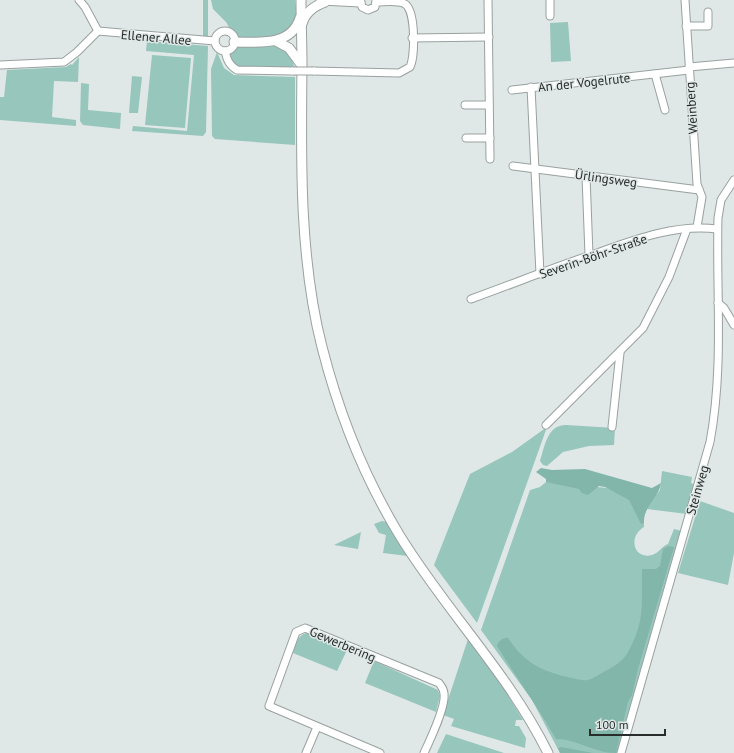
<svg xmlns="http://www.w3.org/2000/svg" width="734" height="753" font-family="'PT Sans',sans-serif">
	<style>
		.green { fill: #97c6bc }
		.forest { fill: #82b6ab }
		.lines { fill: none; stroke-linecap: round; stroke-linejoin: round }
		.minor-casing { stroke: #99a19f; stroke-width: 9 }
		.major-casing { stroke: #99a19f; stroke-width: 11 }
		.minor { stroke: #fff; stroke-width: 7 }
		.major { stroke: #fff; stroke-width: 9 }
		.minor-bridge-casing { stroke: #99a19f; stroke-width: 9; stroke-linecap: butt }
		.minor-bridge { stroke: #fff; stroke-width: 7 }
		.labels { text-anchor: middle; stroke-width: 3; stroke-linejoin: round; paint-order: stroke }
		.street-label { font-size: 13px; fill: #282c2b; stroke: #dfe8e6 }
	</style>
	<rect width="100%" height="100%" fill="#dfe8e6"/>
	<!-- green -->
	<g class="green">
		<polygon points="203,0 208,0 208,36 203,37"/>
		<path d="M 211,0 L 295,0 C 296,6 297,13 296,19 C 290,43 256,39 238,37 L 233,34 L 226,22 L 213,9 Z"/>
		<polygon points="568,22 571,61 551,62 550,23"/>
		<polygon points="147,41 208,46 206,132 203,136 132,131 133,126 187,131 194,55 146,51"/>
		<path d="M 236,46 L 279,46 C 287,50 294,59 294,68 L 237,66 C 230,59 227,53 236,46 Z"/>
		<polygon points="217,52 224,68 234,75 295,77 295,145 215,139 212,136 211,69"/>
		<polygon points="152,55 191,58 185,128 145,125"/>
		<polygon points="79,57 78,82 54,81 52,117 76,120 76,126 0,120 0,97 4,97 7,70 66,67 71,64 72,65"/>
		<polygon points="132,76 142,77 138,113 129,113"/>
		<polygon points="81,83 89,84 88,110 121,113 120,129 83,125 80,121"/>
		<path d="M 566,425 L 615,428 L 614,445 L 589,446 L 563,452 L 547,466 L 543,465 L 540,461 C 545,446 547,425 566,425 Z"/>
		<polygon points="547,427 477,623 434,565 470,474 512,452"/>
		<path d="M 662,471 L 692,477 L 691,483 L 695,485 L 687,514 L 647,509 L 644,516 L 644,527 C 628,536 633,560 652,555 C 659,553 662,546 668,544 L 674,529 L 682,531 L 671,563 L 617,753 L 560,753 L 532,700 L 481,630 L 530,490 L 540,487 L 546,482 L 607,488 L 647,507 L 660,490 Z"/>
		<polygon points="700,501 734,513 734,553 728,585 678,573"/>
		<polygon points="382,521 386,522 389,525 408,556 383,553 386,535 379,533 374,524"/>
		<polygon points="361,532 358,549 334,545"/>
		<path d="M 307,633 L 347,650 L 337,671 L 293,653 C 296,644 297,635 307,633 Z"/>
		<polygon points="468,639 501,684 523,720 516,720 515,726 519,726 526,738 525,748 451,726 454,719 443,715"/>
		<polygon points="374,661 438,690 440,696 436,712 365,683"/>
		<polygon points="446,734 504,753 437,753"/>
	</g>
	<!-- forest -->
	<g class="forest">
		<path d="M 541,468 L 552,470 L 585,469 L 652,488 L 661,483 C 659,498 643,506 644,523 L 641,524 L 629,500 L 605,487 L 599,486 L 588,495 L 582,493 L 579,489 L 546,482 L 546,479 L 536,472 Z"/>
		<path d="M 668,546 L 674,547 L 638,669 L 632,695 L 628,702 L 616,753 C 594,753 577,739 556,739 C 538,707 516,677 497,646 C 498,642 503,637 508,638 C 524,662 539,670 567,677 C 573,678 582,681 588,680 C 594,678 600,674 605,671 C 614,667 623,661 628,652 C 646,620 641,603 642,569 L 656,569 L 660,566 L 663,549 Z"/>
		<polygon points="561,747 593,753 560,753 558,748"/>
	</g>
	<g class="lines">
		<!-- minor casing -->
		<g class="minor-casing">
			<g id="minor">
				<polyline points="79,0 85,7 98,31"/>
				<polyline points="360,0 362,7 368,10 375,7 376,0"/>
				<polyline points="488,0 490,159"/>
				<polyline points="550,0 550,16"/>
				<polyline points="685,0 697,184 702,197 697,227"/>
				<polyline points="686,26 708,26 708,12"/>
				<polyline points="98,31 215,41"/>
				<circle cx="225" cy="41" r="10"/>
				<polyline points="412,38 489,37"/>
				<path d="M 225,51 C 227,60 229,65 237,70 L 293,71"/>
				<polyline points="0,65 64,62 77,52 98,31"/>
				<polyline points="689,67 734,63"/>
				<path d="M 313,71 L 399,73 L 410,67 C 415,57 416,11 405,4 C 398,0 385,2 377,2"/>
				<polyline points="655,74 665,110"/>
				<polyline points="531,87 540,274"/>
				<polyline points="512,90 689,70"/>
				<polyline points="465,105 489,105"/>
				<polyline points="466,138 490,138"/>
				<polyline points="513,166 699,190"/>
				<polyline points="586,176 589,255"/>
				<path d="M 471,299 C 513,284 554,267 597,253 C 636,239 676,224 717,229"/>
				<polyline points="718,303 724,308 734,325"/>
				<polyline points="546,425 643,328 669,277 687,229"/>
				<polyline points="612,427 620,353"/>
				<polyline points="306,753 317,727"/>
				<path d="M 380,753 L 269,706 L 296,632 L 305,628 L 439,683 C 442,687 444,689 444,694 C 446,707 430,740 424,753"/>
				<path d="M 621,753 L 710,442 C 724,367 716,293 718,218 L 721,200 L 734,180"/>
			</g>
		</g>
		<!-- major casing -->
		<g class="major-casing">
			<g id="major">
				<path d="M 301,0 C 301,22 302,44 302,66 C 301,157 299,258 322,347 C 339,414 364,477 400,536 C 446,611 509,674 548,753"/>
				<polyline points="321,0 360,2"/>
				<path d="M 302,24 C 305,12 314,6 325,2"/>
				<polyline points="276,41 289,48 300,63"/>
				<path d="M 234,42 C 258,42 291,47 300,18"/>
			</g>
		</g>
		<!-- minor -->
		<use href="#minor" class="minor"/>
		<!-- major -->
		<use href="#major" class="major"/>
		<!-- minor-bridge casing -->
		<g class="minor-bridge-casing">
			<polyline id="minor-bridge" points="293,71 313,71"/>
		</g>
		<!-- minor-bridge -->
		<use href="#minor-bridge" class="minor-bridge"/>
	</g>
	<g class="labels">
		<!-- street labels -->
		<g class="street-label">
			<text transform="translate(156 37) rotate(5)" y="5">Ellener Allee</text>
			<text transform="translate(584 82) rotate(-6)" y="5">An der Vogelrute</text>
			<text transform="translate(691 108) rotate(-94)" y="5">Weinberg</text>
			<text transform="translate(606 178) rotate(8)" y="5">Ürlingsweg</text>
			<text transform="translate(593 256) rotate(-19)" y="5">Severin-Böhr-Straße</text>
			<text transform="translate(697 490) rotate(-74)" y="5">Steinweg</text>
			<text transform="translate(343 644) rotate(23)" y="5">Gewerbering</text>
		</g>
	</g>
	<!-- scale -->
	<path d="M590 729v6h75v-6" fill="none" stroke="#282c2b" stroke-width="2"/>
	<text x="596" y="729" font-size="12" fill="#282c2b" stroke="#dfe8e6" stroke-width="3" paint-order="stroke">100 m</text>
</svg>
